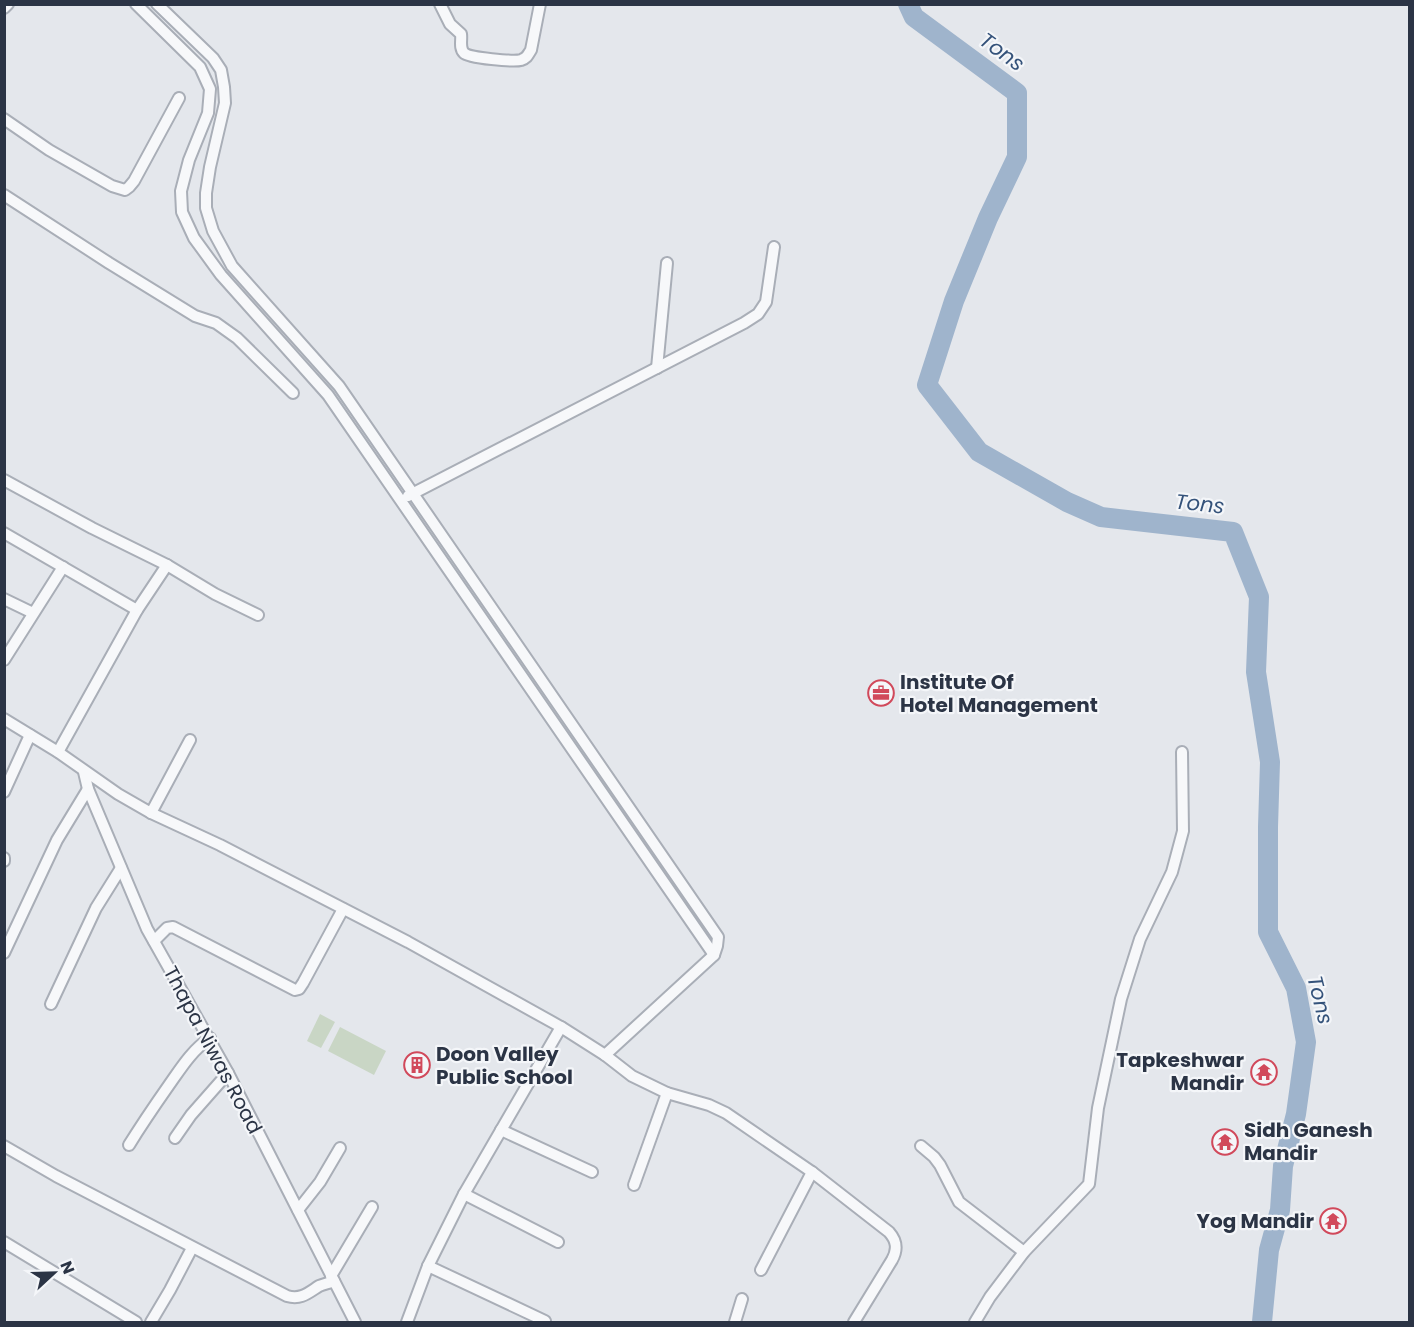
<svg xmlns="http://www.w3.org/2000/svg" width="1414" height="1327" font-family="Poppins,sans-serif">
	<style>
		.garden { fill: #c9d6c5 }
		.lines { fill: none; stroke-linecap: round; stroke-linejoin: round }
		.river { stroke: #9fb4cc; stroke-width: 20 }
		.minor-casing { stroke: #a9aeb7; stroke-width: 14 }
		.minor { stroke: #f7f8fa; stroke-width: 10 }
		.labels { text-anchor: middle; stroke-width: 4.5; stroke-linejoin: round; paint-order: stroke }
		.poi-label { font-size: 20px; font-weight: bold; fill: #2b3445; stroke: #f4f6f9; text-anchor: start }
		.street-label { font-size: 20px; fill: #2b3445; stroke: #f4f6f9 }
		.water-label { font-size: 21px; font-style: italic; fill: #34527a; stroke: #f4f6f9 }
	</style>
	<rect width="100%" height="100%" fill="#e4e7ec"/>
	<!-- garden -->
	<g class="garden">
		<polygon points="320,1014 335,1022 321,1048 307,1041"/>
		<polygon points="340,1027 386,1051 374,1075 328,1051"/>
	</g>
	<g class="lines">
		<!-- river -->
		<polyline class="river" points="908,4 914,17 1017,93 1017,157 988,218 954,301 927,385 979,452 1067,502 1101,517 1233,532 1259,597 1256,672 1270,762 1268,827 1268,932 1296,988 1306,1042 1296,1114 1283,1166 1280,1210 1269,1250 1262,1322"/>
		<!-- minor casing -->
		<g class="minor-casing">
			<g id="minor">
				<polyline points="136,4 200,67 210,89 208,113 189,160 181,191 182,212 194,238 221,275 328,395 714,955"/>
				<polyline points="157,4 213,58 221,70 224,87 225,103 210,167 206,193 206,208 213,231 232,266 339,386 718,937 717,946 714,955 605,1055"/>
				<path d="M 440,4 L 450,24 L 461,34 C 462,40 459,48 464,53 C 469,58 514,62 521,60 C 527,58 528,55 531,50 L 540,4"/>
				<polyline points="4,8 8,4"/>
				<polyline points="4,119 49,150 112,186 125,190 129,187 134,181 179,98"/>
				<polyline points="4,195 109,263 195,316 216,323 237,338 293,393"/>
				<polyline points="657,368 667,263"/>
				<polyline points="4,480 92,528 167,565 215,594 258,615"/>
				<polyline points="408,496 744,323 758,314 766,302 774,247"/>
				<polyline points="4,533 137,610"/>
				<polyline points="4,599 33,613"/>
				<polyline points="4,660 63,567"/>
				<path d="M 4,719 L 58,752 L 118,794 L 151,813 L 220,845 L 408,942 L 561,1027 L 605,1055 L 632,1076 L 667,1093 L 709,1105 L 726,1113 L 812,1172 L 889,1232 C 897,1241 898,1249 892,1260 L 854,1322"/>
				<polyline points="58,752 137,610 167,565"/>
				<polyline points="84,772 88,789 147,929 228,1073 355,1322"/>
				<polyline points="4,792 30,735"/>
				<polyline points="151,813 190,740"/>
				<polyline points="4,858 4,861"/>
				<polyline points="154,941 167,928 173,927 295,990 299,989 303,983 343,909"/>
				<polyline points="4,953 57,840 88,789"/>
				<polyline points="51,1004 96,908 121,868"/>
				<polyline points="501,1130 592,1172"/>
				<polyline points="175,1138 191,1115 228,1073"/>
				<path d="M 129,1145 C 142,1124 155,1105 169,1085 C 181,1068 192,1050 210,1038"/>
				<path d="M 4,1146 L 56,1176 L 287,1296 C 301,1300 308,1293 319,1286 C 324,1284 329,1283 334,1281"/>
				<polyline points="921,1146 934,1157 940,1165 959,1202 1024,1252"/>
				<polyline points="634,1185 667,1093"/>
				<polyline points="464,1194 558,1242"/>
				<polyline points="298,1210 320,1182 340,1148"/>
				<polyline points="4,1242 136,1322"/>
				<polyline points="428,1266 545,1321"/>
				<polyline points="761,1270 812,1172"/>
				<polyline points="331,1276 372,1207"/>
				<polyline points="151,1322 170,1290 192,1248"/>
				<polyline points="407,1322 428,1266 464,1194 561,1027"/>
				<polyline points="735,1322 742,1299"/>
				<polyline points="975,1322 990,1297 1024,1252 1089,1184 1098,1108 1121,999 1140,939 1172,872 1183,831 1182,752"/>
			</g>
		</g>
		<!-- minor -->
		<use href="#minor" class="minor"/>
	</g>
	<!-- icons -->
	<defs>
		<g id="office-ring" transform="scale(1.35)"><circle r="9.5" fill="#f4f6f9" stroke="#d1495b" stroke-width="1.5"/><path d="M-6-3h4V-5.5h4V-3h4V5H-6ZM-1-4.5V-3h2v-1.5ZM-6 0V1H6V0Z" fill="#d1495b"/></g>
		<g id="building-ring" transform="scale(1.35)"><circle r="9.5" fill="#f4f6f9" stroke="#d1495b" stroke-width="1.5"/><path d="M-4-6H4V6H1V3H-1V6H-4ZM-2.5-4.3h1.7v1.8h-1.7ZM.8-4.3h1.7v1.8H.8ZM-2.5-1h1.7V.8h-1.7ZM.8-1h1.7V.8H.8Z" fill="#d1495b"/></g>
		<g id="temple-ring" transform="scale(1.35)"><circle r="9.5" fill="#f4f6f9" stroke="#d1495b" stroke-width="1.5"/><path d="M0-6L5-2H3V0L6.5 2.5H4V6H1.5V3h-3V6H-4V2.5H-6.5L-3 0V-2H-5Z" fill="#d1495b"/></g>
	</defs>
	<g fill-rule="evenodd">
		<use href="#office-ring" x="881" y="693"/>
		<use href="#building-ring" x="417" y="1065"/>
		<use href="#temple-ring" x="1264" y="1072"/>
		<use href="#temple-ring" x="1225" y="1142"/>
		<use href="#temple-ring" x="1333" y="1221"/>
	</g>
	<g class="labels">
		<!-- poi labels -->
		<g class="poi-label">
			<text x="900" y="689">Institute Of<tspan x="900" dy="23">Hotel Management</tspan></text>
			<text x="436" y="1061">Doon Valley<tspan x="436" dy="23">Public School</tspan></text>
			<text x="1244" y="1067" text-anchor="end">Tapkeshwar<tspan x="1244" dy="23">Mandir</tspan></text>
			<text x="1244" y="1137">Sidh Ganesh<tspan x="1244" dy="23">Mandir</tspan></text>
			<text x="1314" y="1228" text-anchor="end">Yog Mandir</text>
		</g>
		<!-- street labels -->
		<g class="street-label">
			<text transform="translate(213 1050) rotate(62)" y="7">Thapa Niwas Road</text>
		</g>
		<!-- water labels -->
		<g class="water-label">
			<text transform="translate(1002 52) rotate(36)" y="7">Tons</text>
			<text transform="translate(1200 504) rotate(6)" y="7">Tons</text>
			<text transform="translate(1320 1000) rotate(76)" y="7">Tons</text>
		</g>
	</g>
	<!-- border -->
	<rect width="1414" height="1327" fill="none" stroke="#2b3445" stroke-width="12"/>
	<!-- north arrow -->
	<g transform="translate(54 1273) rotate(68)" stroke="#f4f6f9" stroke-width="4.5" paint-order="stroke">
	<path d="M0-4.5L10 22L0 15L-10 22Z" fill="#2b3445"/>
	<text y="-9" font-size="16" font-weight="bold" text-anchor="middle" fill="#2b3445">N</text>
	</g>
</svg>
